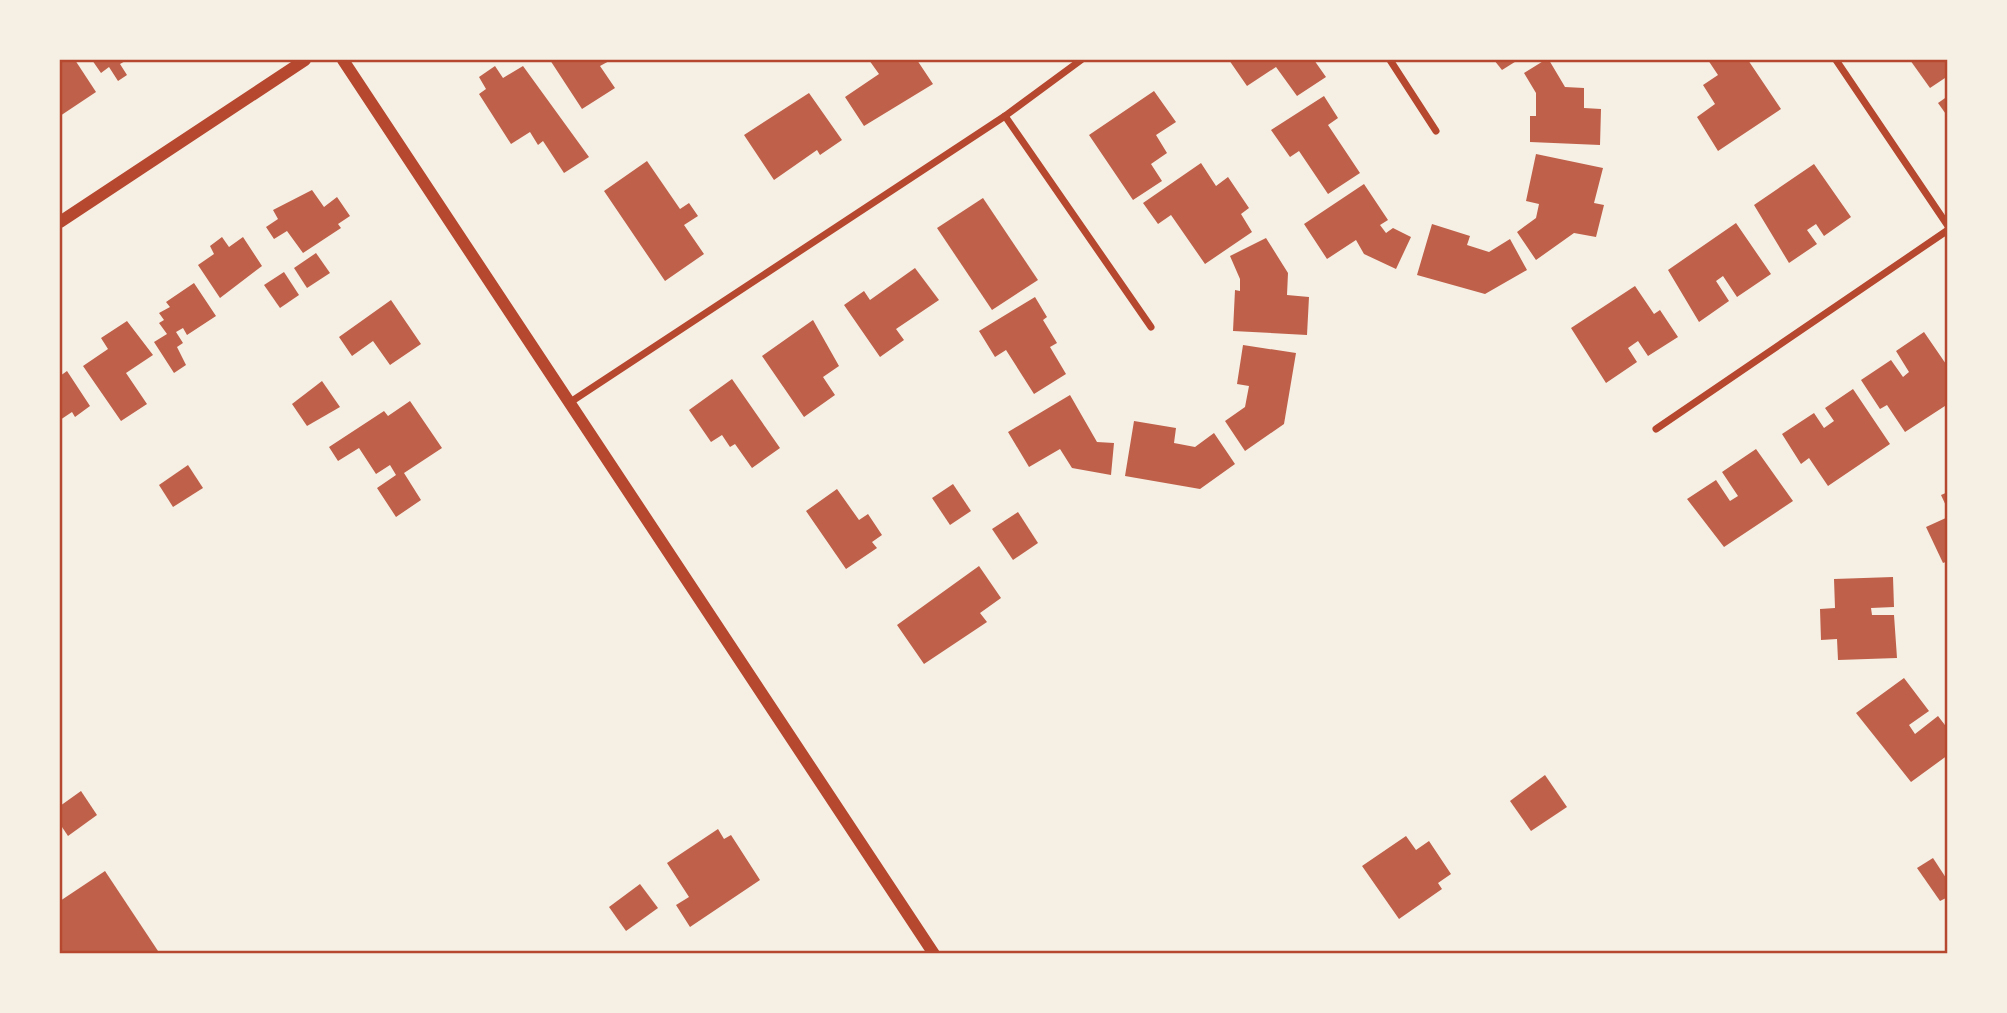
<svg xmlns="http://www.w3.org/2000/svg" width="2007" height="1013" font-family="Inter,sans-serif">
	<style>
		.building { fill: #bf614a }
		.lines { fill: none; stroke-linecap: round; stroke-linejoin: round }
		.minor { stroke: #b5482f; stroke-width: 7 }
		.tertiary { stroke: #b5482f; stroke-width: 12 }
		.neatline { fill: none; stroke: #b5482f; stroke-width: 2.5 }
	</style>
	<rect width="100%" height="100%" fill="#f6efe4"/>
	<!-- building -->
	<g class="building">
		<polygon points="60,60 75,60 96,92 60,116"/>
		<polygon points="92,60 127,60 120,64 127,75 118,81 109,67 101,73"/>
		<polygon points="550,60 611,60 600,66 615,88 582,109"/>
		<polygon points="869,60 917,60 933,84 864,126 845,97 879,74"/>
		<polygon points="1229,60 1314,60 1326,77 1297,96 1276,67 1247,86"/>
		<polygon points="1494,60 1518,60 1502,70"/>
		<polygon points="1545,60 1549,60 1565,87 1584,88 1584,108 1601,109 1600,145 1530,142 1530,116 1536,116 1536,93 1524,73"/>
		<polygon points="1708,60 1748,60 1781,109 1718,151 1697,117 1715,104 1703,85 1718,75"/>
		<polygon points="1910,60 1948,60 1948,76 1930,88"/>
		<polygon points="495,66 503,78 523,66 589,157 564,173 543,141 538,145 530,132 511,144 479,94 486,89 479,77"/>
		<polygon points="1154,91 1176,122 1156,135 1167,153 1151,164 1162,181 1133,200 1089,135"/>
		<polygon points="809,93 842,140 820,155 817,150 774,180 744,135"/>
		<polygon points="1324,96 1338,118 1328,125 1360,173 1328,194 1299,151 1290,157 1271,130"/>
		<polygon points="1948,96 1948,117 1938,103"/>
		<polygon points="1536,154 1603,168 1594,203 1604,205 1596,237 1574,233 1536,260 1517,232 1536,218 1539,204 1526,201"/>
		<polygon points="647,161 680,209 689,203 698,216 684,225 704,254 665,281 604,191"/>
		<polygon points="1201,163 1216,186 1228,177 1249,208 1241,214 1252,232 1205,264 1171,215 1158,224 1143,203"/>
		<polygon points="1814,164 1851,217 1824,236 1816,224 1807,230 1817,244 1789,263 1754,205"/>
		<polygon points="1364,184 1388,220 1380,225 1386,233 1393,228 1411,237 1396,269 1364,254 1356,240 1327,259 1304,224"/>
		<polygon points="312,190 324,207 337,197 350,216 338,224 341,228 303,253 287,231 274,239 266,227 278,219 273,210"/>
		<polygon points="983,198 1038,280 992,310 937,228"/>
		<polygon points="1736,223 1771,274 1737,297 1723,276 1716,281 1729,301 1699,322 1668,270"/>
		<polygon points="1432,224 1470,236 1467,245 1489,252 1510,239 1527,270 1485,294 1417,275"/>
		<polygon points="222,237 229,247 243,237 262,266 220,298 198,265 214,254 210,246"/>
		<polygon points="1266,238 1288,273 1287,295 1309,297 1307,335 1233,331 1235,290 1240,291 1240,279 1230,256"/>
		<polygon points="316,253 330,273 307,288 294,268"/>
		<polygon points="915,268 939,300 896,329 904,340 880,357 844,305 864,291 870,300"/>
		<polygon points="284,272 299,295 280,308 264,285"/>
		<polygon points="194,283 216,316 187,335 183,328 176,332 183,343 177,347 186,365 174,373 154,342 167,334 159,323 164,320 159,313 170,307 166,302"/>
		<polygon points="1635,286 1654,314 1660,310 1678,337 1648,356 1638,341 1628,348 1637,362 1606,383 1571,328"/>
		<polygon points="1035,297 1047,317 1043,320 1057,343 1050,347 1066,374 1034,394 1006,350 995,357 979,331"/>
		<polygon points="391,300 421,344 390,365 373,341 352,356 339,337"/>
		<polygon points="813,320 839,366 823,377 835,395 804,417 762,356"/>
		<polygon points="127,321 153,355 126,373 147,404 121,421 83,366 108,349 101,338"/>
		<polygon points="1924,332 1948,367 1948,404 1905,432 1887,405 1880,409 1861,380 1891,360 1903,377 1909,372 1896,351"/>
		<polygon points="1243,345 1296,353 1284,424 1245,451 1225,421 1245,407 1249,386 1237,384"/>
		<polygon points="67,371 90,406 75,417 72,412 60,420 60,376"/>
		<polygon points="732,379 780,448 752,468 735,444 730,447 722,435 711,442 689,410"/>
		<polygon points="322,381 340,407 307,426 292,404"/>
		<polygon points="1853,389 1890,444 1828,486 1809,458 1801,464 1782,434 1814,413 1824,428 1834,421 1825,408"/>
		<polygon points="1070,395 1097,442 1114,443 1111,475 1072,468 1060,449 1029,467 1008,432"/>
		<polygon points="410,401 442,448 404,473 421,500 396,517 377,488 396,475 390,465 376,474 359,448 338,461 329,447 384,411 388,416"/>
		<polygon points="1134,421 1176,428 1174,443 1195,447 1214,433 1235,464 1200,489 1125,476"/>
		<polygon points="1756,449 1793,501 1724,547 1687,499 1716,480 1730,501 1738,496 1722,472"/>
		<polygon points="188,465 203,488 173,507 159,485"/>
		<polygon points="953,484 971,511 950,525 932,498"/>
		<polygon points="837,489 859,520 868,514 882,535 872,542 877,548 846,569 806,511"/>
		<polygon points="1948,492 1948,510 1941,495"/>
		<polygon points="1018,512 1038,543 1013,560 992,529"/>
		<polygon points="1948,517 1948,561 1943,563 1926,527"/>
		<polygon points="979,566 1001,598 980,613 987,622 924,664 897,625"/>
		<polygon points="1893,577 1894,607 1871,608 1872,615 1894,615 1897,658 1838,660 1837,639 1821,640 1820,609 1835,608 1834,579"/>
		<polygon points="1904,678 1929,711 1909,725 1915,734 1938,716 1948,729 1948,755 1911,782 1856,713"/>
		<polygon points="1545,775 1567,807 1531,831 1510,801"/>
		<polygon points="81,791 97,815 68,836 60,824 60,806"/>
		<polygon points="718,829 724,839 731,835 760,880 690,927 676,905 689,897 667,863"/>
		<polygon points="1406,836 1416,850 1429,841 1451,874 1438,883 1442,889 1399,919 1362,866"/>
		<polygon points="1933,858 1948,881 1948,897 1940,901 1917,868"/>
		<polygon points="105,871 160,954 60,954 60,901"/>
		<polygon points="640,884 658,908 626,931 609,907"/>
	</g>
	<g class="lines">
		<!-- minor -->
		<g class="minor">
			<polyline points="1390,60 1436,131"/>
			<polyline points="1836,60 1948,226"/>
			<polyline points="1005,116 1151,327"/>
			<polyline points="569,403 1005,116 1081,60"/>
			<polyline points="1656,429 1948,230"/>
		</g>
		<!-- tertiary -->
		<g class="tertiary">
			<polyline points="343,60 934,954"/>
			<polyline points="60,222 305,60"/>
		</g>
	</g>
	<!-- border -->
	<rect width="2007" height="1013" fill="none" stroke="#f6efe4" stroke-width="122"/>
	<rect x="61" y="61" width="1885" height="891" class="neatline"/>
</svg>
